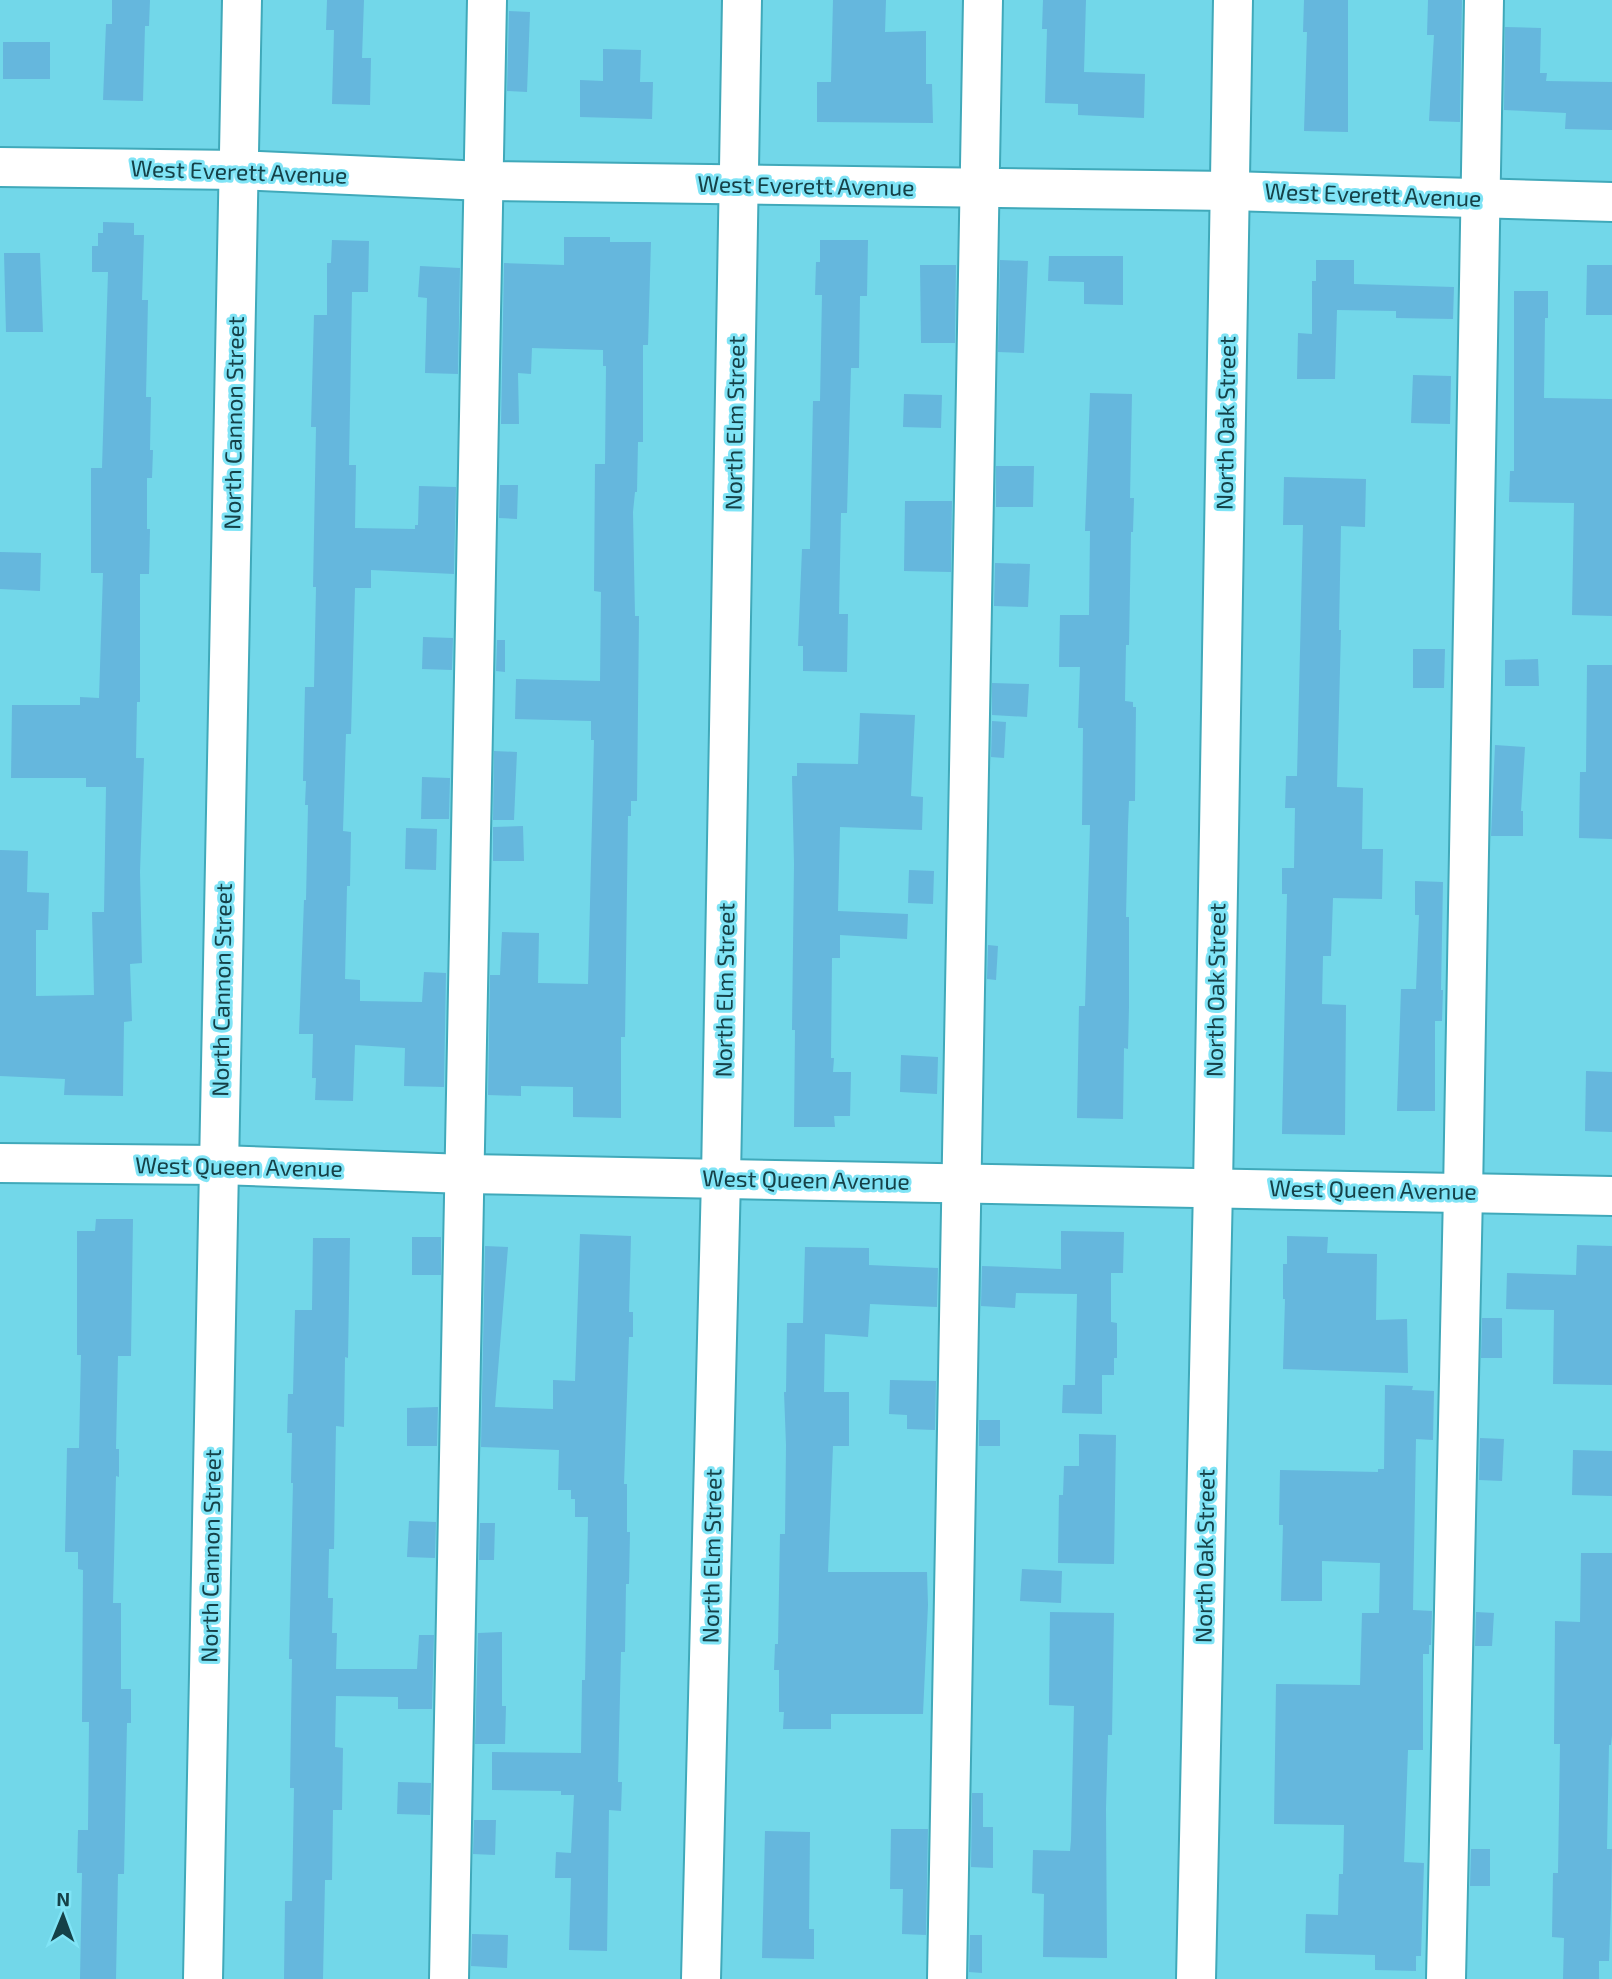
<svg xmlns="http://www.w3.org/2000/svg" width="1612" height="1979" font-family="'Exo 2',sans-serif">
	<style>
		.building { fill: #65b7dd }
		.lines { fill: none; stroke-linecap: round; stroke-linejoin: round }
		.minor-casing { stroke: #40a9ba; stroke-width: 42 }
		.minor { stroke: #fff; stroke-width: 38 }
		.labels { text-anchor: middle; stroke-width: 6; stroke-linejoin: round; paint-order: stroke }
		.street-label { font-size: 23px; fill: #154148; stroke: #80e4f6 }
	</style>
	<rect width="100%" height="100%" fill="#72d7e9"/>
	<!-- building -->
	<g class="building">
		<polygon points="112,0 150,0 149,26 145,26 143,101 103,100 106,24 112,24"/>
		<polygon points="327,0 364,0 362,58 371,58 370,105 332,104 334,30 326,30"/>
		<polygon points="833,0 886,0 885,32 926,31 926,84 932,84 933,123 817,122 817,82 831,82"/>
		<polygon points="1043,0 1086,0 1084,72 1145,74 1144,118 1078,115 1078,104 1045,103 1047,29 1042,29"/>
		<polygon points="1304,0 1348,0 1348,132 1304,131 1307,32 1303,32"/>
		<polygon points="1428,0 1462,0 1460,122 1429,121 1434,35 1427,35"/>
		<polygon points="509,11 530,12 527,92 507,91"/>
		<polygon points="1505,27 1541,28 1540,73 1547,73 1546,81 1612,82 1612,130 1565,129 1566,113 1504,110"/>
		<rect x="3" y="42" width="47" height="37"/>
		<polygon points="603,49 641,50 640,82 653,82 652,119 580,117 580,80 603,81"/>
		<polygon points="103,222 134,223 134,235 144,235 142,300 148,300 146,397 151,397 150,450 153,450 152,478 147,478 147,529 150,529 149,574 140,574 140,702 137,702 136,758 144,758 140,872 142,963 130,964 132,1021 124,1022 123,1096 64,1095 65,1079 0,1076 0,850 28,851 27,892 49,893 48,930 36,930 36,996 94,995 92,912 104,912 106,787 86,787 86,778 11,778 12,705 80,705 80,697 99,698 103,573 91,573 91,468 102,468 108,272 92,272 92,246 98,246 98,233 103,233"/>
		<polygon points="564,237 610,237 610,242 651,242 648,345 643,345 643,442 638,442 637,492 635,492 633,512 635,616 639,616 637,801 631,801 631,816 628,816 625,1037 621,1037 621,1118 573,1117 573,1087 521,1086 521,1096 488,1095 490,975 500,975 502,932 539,933 538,983 588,984 594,740 591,740 591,721 515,719 516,679 600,681 601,592 594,591 595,464 605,464 606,366 603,366 603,350 532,348 531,374 518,373 519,424 501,424 504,263 564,265"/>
		<polygon points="332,240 369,241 368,292 352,292 349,465 356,465 355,528 415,529 415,525 418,525 419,486 456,487 454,574 371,570 371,588 355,588 351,734 346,734 343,831 351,832 350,886 347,886 345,979 360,980 360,1001 422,1002 424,972 446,973 444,1087 404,1086 405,1048 355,1045 353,1101 315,1100 316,1078 312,1078 313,1034 299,1034 304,900 306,900 308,805 305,805 306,781 303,781 305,687 314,687 316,587 313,587 316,427 311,427 314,315 327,315 327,263 331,263"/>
		<polygon points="820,240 868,240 867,296 860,296 859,368 851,368 847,513 841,513 839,614 848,614 847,672 803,671 803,646 798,646 802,549 810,549 813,401 820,401 822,295 815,295 816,262 820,262"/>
		<polygon points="4,253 40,253 43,332 6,332"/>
		<polygon points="1049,256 1123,256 1123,305 1084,304 1084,282 1048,281"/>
		<polygon points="1000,260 1028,261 1024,353 998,352"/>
		<polygon points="1316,260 1354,260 1354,284 1454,287 1453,319 1396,318 1396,311 1337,310 1335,379 1297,379 1298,333 1312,334 1312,281 1316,281"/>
		<polygon points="920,265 956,265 955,343 921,343"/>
		<polygon points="1587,265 1612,265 1612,315 1586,315"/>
		<polygon points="420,266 460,268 458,374 425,373 427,298 418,297"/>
		<polygon points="1514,291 1548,291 1548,318 1545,318 1544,398 1612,399 1612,616 1572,615 1574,503 1509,502 1510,471 1514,471"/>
		<polygon points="1413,375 1451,376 1450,424 1411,423"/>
		<polygon points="1090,393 1132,394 1130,498 1134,498 1133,532 1131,532 1129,645 1126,645 1125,701 1133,702 1133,707 1136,707 1135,801 1129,801 1128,826 1126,917 1129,917 1129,1007 1128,1049 1124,1048 1123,1119 1077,1118 1079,1006 1085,1006 1090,825 1082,825 1083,728 1078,728 1080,667 1059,667 1060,615 1089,615 1090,531 1085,531"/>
		<polygon points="904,394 942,395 941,428 903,427"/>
		<polygon points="996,466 1034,466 1033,507 996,507"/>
		<polygon points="1284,477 1366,479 1365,527 1341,526 1339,630 1341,630 1337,787 1363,788 1362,849 1383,849 1382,899 1333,898 1331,956 1323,956 1322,1004 1346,1005 1345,1135 1282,1134 1287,894 1282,894 1282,868 1294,868 1295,808 1285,808 1286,776 1297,776 1303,525 1283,525"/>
		<polygon points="500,485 518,485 517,519 499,518"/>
		<polygon points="905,501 952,501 951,572 904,571"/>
		<polygon points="0,552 41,553 40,591 0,589"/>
		<polygon points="995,563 1030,564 1028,607 994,606"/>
		<polygon points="423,637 453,638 452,670 422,669"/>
		<polygon points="497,640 505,640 505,672 496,671"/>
		<polygon points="1413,649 1445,649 1444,688 1413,688"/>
		<polygon points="1538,659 1539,686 1505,686 1505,660"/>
		<polygon points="1587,665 1612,665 1612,839 1579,838 1580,772 1586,772"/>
		<polygon points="992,683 1029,684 1027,717 992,715"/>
		<polygon points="860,713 915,715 911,796 923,797 922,830 840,827 838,911 908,914 907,939 840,935 840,958 832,958 831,1058 834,1058 833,1072 851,1072 850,1116 834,1116 835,1127 794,1127 795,1030 792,1030 794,864 792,776 797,776 797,763 858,764"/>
		<polygon points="992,721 1006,722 1004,758 991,757"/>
		<polygon points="1495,745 1525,747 1521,811 1523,811 1523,836 1491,836"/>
		<polygon points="494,751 517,752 514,820 493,820"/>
		<polygon points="422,777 450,778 449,819 421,819"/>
		<polygon points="523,826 524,861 493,861 493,827"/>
		<polygon points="406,828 437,829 436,870 405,869"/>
		<polygon points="909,870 934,871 933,904 908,903"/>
		<polygon points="1415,881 1443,882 1441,990 1443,990 1442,1021 1435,1021 1435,1111 1397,1111 1401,989 1416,989 1419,915 1415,915"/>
		<polygon points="988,945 998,946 996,980 987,979"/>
		<polygon points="901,1055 938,1057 937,1094 900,1092"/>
		<polygon points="1586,1071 1612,1072 1612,1132 1585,1131"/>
		<polygon points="96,1219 133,1219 131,1356 118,1356 116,1449 119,1449 119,1477 116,1476 113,1603 121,1603 121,1689 131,1689 131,1723 127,1723 124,1874 118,1874 116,1979 80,1979 82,1873 77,1873 78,1830 88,1830 89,1722 82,1722 83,1570 78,1569 78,1552 65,1552 67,1448 79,1448 81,1355 77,1355 77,1231 95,1231"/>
		<polygon points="1061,1231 1124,1232 1123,1273 1111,1273 1111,1322 1117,1323 1117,1358 1114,1358 1114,1375 1102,1375 1102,1414 1062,1413 1063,1385 1075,1385 1077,1294 1016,1293 1015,1308 981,1306 982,1266 1061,1269"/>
		<polygon points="580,1234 631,1236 629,1312 633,1312 633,1337 629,1337 624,1484 627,1484 627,1532 630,1532 629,1584 626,1584 625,1652 621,1652 618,1782 622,1782 621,1811 609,1810 607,1951 569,1950 571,1878 555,1878 556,1852 571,1853 574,1795 561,1795 561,1791 492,1790 492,1752 581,1753 582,1680 585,1680 588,1517 575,1517 575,1499 571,1499 571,1490 558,1490 559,1450 481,1447 485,1246 508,1247 495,1407 553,1409 553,1380 575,1381"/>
		<polygon points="1287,1236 1328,1237 1327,1253 1377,1254 1376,1320 1407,1319 1408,1373 1283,1369 1285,1299 1283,1299 1283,1264 1287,1264"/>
		<rect x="412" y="1237" width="29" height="38"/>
		<polygon points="313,1238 350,1238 348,1358 345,1357 344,1427 336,1426 334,1549 329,1549 328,1598 333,1598 332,1633 337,1633 336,1669 417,1669 419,1635 434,1635 432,1709 398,1709 398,1697 336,1696 335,1747 343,1748 342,1810 333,1810 332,1880 325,1880 323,1979 284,1979 285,1901 292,1901 294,1788 290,1788 292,1659 289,1659 293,1483 291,1483 292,1433 287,1433 288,1394 293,1394 295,1310 312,1310"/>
		<polygon points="1577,1245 1612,1246 1612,1385 1553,1384 1554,1310 1506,1309 1507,1273 1576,1275"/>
		<polygon points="805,1247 869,1248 869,1265 938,1268 937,1307 870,1304 868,1337 825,1334 824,1392 849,1392 849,1446 833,1446 828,1572 927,1572 928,1605 923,1714 831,1714 831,1729 783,1729 784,1712 779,1712 779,1670 774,1670 775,1644 778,1644 780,1534 785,1534 786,1445 784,1392 786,1392 787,1323 803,1323"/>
		<polygon points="1482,1318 1502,1318 1502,1358 1481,1358"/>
		<polygon points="890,1380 936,1381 935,1430 907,1429 907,1415 889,1414"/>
		<polygon points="1385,1385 1413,1386 1412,1390 1434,1391 1433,1440 1416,1439 1413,1610 1432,1611 1431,1645 1429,1645 1429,1654 1423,1654 1423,1750 1408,1750 1404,1862 1424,1863 1421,1956 1416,1956 1416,1971 1375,1970 1375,1955 1305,1953 1306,1914 1338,1915 1339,1874 1343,1874 1344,1825 1274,1824 1276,1684 1360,1685 1362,1613 1379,1613 1380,1563 1322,1561 1322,1601 1281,1601 1283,1525 1279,1525 1280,1470 1378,1472 1378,1469 1384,1469"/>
		<polygon points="438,1407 437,1446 407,1446 407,1408"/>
		<rect x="979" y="1420" width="21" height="26"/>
		<polygon points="1079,1434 1116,1435 1114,1564 1058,1563 1059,1495 1063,1495 1064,1466 1079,1466"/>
		<polygon points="1480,1438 1504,1439 1502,1481 1479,1480"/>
		<polygon points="1573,1450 1612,1451 1612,1496 1572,1495"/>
		<polygon points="409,1521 436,1522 435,1558 407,1557"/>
		<polygon points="480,1523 495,1523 494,1560 479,1560"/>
		<polygon points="1581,1553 1612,1553 1612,1735 1611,1745 1609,1745 1607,1849 1612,1849 1611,1906 1609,1961 1599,1961 1599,1979 1563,1979 1564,1938 1552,1937 1553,1873 1558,1873 1560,1744 1554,1744 1555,1621 1580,1622"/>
		<polygon points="1022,1569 1062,1571 1061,1603 1020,1601"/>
		<polygon points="1050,1612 1114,1613 1112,1735 1108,1735 1106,1809 1107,1958 1043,1957 1044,1894 1032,1893 1033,1850 1070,1851 1071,1840 1074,1706 1049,1705"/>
		<polygon points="1476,1612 1494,1613 1492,1646 1475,1646"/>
		<polygon points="502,1632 502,1706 506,1706 505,1744 475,1744 478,1633"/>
		<polygon points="398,1782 431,1783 430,1815 397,1814"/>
		<polygon points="972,1793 983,1793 983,1827 993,1827 993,1868 971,1867"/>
		<polygon points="474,1820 496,1820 495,1855 473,1854"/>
		<polygon points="891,1829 928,1829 926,1935 902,1934 903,1889 890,1889"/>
		<polygon points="765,1831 810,1832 809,1929 814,1929 814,1959 762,1958"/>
		<polygon points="1471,1849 1490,1849 1490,1886 1470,1886"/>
		<polygon points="472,1934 508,1935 507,1968 471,1966"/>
		<polygon points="970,1935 982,1935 982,1973 969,1972"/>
	</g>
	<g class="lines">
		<!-- minor casing -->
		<g class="minor-casing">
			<g id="minor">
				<polyline points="0,167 239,170 484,181 1230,191 1612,202"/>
				<polyline points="0,1163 219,1165 465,1174 1612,1196"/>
				<polyline points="203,1979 242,0"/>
				<polyline points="449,1979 487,0"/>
				<polyline points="701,1979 721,1178 742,0"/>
				<polyline points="947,1979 983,0"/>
				<polyline points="1196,1979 1213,1187 1233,0"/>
				<polyline points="1446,1979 1463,1193 1484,0"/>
			</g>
		</g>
		<!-- minor -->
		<use href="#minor" class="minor"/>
	</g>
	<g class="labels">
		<!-- street labels -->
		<g class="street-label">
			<text transform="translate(239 172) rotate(2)" y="8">West Everett Avenue</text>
			<text transform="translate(806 186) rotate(1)" y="8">West Everett Avenue</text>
			<text transform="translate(1373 195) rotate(2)" y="8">West Everett Avenue</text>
			<text transform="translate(234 423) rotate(-89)" y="8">North Cannon Street</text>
			<text transform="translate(735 423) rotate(-89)" y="8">North Elm Street</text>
			<text transform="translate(1226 423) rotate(-89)" y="8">North Oak Street</text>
			<text transform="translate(222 990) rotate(-89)" y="8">North Cannon Street</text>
			<text transform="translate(725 990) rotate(-89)" y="8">North Elm Street</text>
			<text transform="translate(1216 990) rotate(-89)" y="8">North Oak Street</text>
			<text transform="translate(239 1167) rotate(1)" y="8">West Queen Avenue</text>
			<text transform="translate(806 1180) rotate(1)" y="8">West Queen Avenue</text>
			<text transform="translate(1373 1190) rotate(1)" y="8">West Queen Avenue</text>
			<text transform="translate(211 1556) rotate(-89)" y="8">North Cannon Street</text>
			<text transform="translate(712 1556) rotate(-89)" y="8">North Elm Street</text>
			<text transform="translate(1205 1556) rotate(-89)" y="8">North Oak Street</text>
		</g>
	</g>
	<!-- north arrow -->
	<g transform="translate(63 1916) rotate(1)" stroke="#80e4f6" stroke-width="5" paint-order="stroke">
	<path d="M0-5L12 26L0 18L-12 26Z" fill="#154148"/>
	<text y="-10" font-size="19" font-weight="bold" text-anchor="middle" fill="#154148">N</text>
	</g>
</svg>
